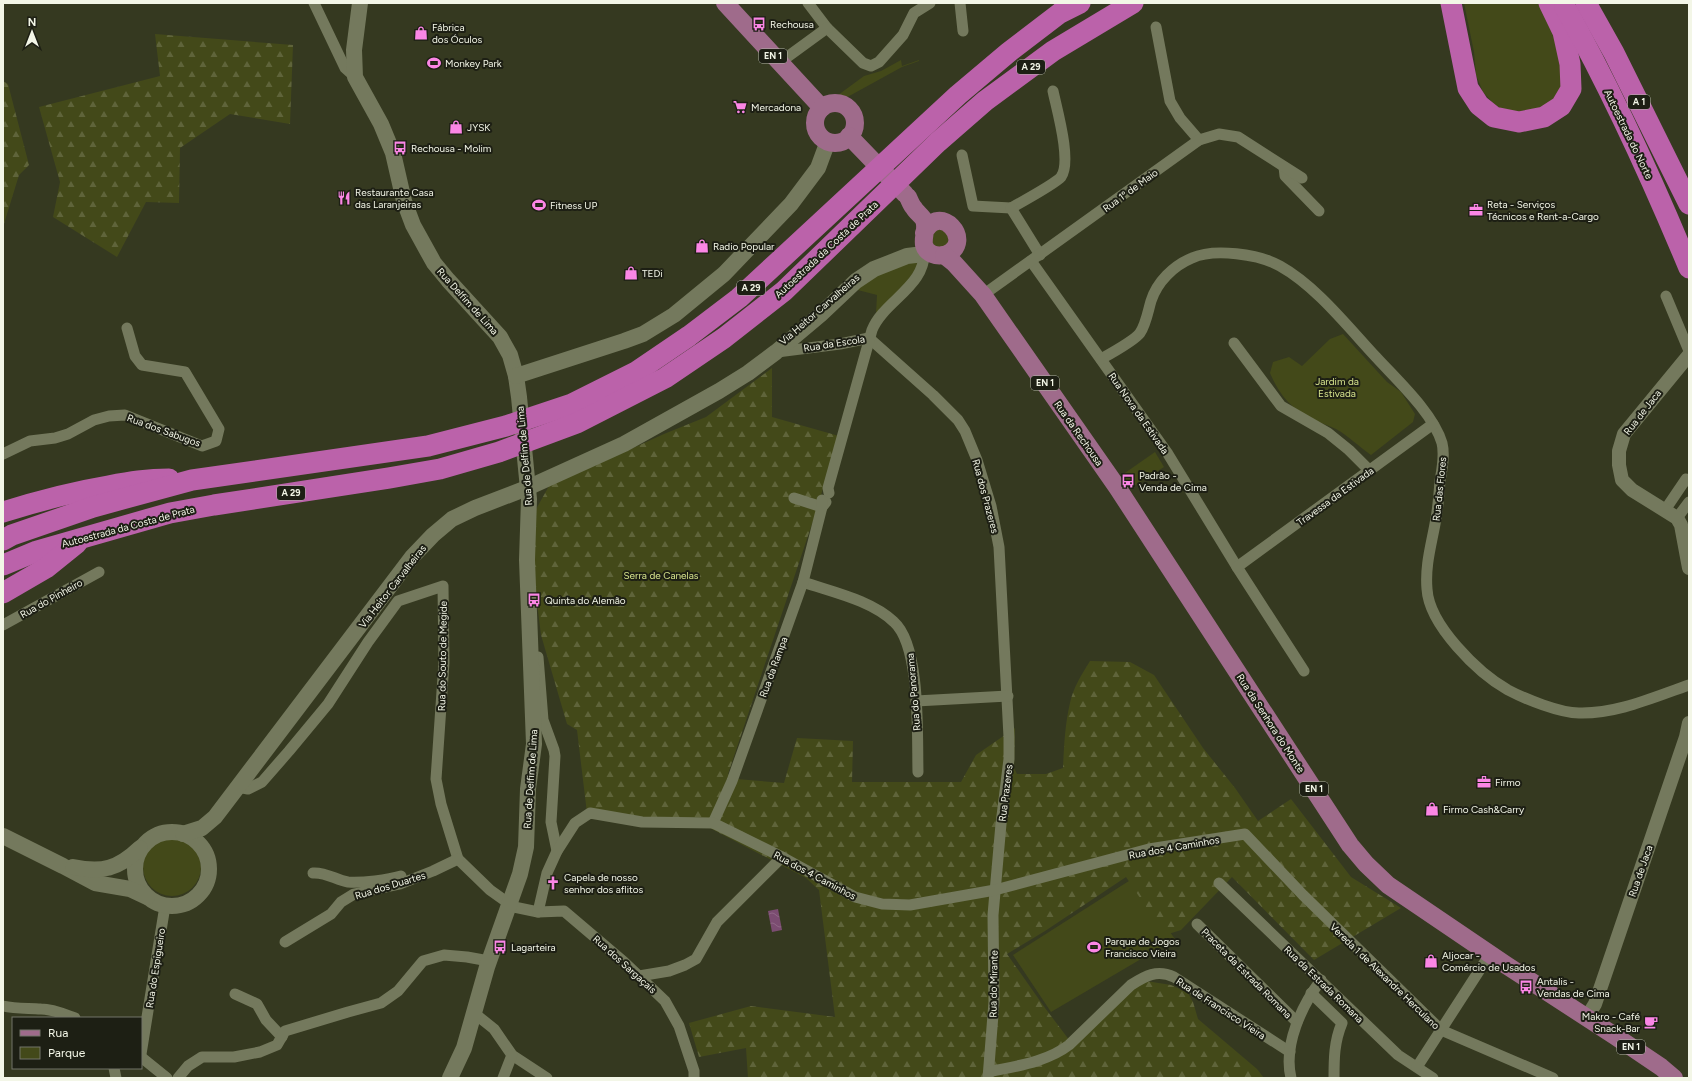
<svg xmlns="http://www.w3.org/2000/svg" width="1692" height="1081" font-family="Figtree,sans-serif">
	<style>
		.green { fill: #434919 }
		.forest { fill: url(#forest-firs) }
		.water { fill: url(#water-waves) }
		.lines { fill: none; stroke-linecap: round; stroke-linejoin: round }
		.minor { stroke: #74795d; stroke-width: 11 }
		.tertiary { stroke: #74795d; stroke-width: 14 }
		.secondary { stroke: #74795d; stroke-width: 16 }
		.primary { stroke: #9f6b8b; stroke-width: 18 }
		.motorway { stroke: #bb62aa; stroke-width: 21 }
		.labels { text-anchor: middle; stroke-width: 4; stroke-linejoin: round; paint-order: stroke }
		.shield { fill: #1d1f14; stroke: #b3b6a8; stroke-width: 1 }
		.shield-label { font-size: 9px; font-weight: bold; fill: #f3f6e7 }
		.poi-label { font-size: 10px; fill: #f3f6e7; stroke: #1d1f14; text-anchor: start }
		.street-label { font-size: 10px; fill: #f3f6e7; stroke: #1d1f14 }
		.park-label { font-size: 10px; fill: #d7e48d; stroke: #1d1f14 }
	</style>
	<defs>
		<pattern id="forest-firs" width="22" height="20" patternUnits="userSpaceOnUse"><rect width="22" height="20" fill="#434919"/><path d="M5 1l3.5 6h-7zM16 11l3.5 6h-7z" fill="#5f643a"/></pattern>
		<pattern id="water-waves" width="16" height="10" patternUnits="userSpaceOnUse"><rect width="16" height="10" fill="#7b4c71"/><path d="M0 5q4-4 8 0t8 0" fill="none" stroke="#8e6685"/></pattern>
	</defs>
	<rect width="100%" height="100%" fill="#353920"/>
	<!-- green -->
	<g class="green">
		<polygon points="1464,3 1541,3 1558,39 1565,86 1544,111 1507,113 1493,103 1483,92 1476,75 1474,52"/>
		<polygon points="901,60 902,66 919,60 919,61 902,67 842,100 838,101 834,98 864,76 881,71"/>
		<polygon points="936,228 949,232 948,246 935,248 929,236"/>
		<polygon points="921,262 898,294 876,313 877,295 850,288 892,265"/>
		<path d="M 1343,334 L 1387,382 L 1401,392 L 1415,414 L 1413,422 L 1371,455 C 1359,447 1349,436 1336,429 C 1330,426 1323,424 1316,421 C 1292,410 1280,396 1270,373 L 1273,362 L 1289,357 L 1302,366 L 1330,339 Z"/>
		<polygon points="1155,452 1164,467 1131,488 1122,475"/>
		<circle cx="172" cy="867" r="29"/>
		<polygon points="1132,879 1175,939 1051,1012 1013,955"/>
	</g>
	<!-- forest -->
	<g class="forest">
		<polygon points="155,34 293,45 290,124 230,114 180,148 179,203 146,202 117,257 53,217 60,182 39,107 160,76"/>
		<polygon points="3,81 8,84 29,165 19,175 3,227"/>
		<path d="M 772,368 L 772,417 L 839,436 L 814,518 L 728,774 L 736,779 L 784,783 L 797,738 L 853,741 L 852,782 L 961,782 L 976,755 L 1015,728 L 1014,768 L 1017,774 L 1046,774 L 1063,768 C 1064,746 1065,724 1070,703 C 1073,688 1082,674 1090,661 L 1130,662 L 1154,675 L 1203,748 L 1235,788 L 1258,821 L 1291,799 L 1351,877 L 1401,908 L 1314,960 L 1232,877 L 1181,930 L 1165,935 L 1126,877 L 1045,931 L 1007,954 L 1045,1008 L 1073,1045 L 1130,982 L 1146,981 L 1171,985 L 1188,993 L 1193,1002 L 1198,1019 L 1257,1069 L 1264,1078 L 748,1078 L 746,1048 L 699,1057 L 689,1023 L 751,1006 L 835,1017 L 819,890 L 806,878 L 706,826 L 587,813 L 577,730 L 567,724 L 541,635 L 536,595 L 533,589 L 535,511 L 549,486 L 664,434 L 706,417 Z"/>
	</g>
	<!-- water -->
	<polygon class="water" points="778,909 782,930 772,932 768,911"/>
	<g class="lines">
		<!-- minor -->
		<g class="minor">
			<polyline points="314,3 345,68 355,77"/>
			<polyline points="808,3 827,28 863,63 871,66 879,62 903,35 914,13 930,3"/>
			<polyline points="960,3 963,31"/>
			<polyline points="1156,27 1170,101 1180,118 1199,140"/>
			<polyline points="779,63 827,28"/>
			<polyline points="962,155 973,206 1011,208"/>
			<polyline points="1284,167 1285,176 1319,211"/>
			<path d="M 1011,208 C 1020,203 1056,183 1061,177 C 1072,162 1057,110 1053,91"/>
			<polyline points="1011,208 1040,255"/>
			<polyline points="1031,261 1168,454 1237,567 1304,671"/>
			<polyline points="983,295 1199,140 1219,134 1238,137 1302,178"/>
			<polyline points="1666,296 1689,351"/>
			<polyline points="869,338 933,395 958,420 965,431 977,460 991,506 999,547 1009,737 1009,759 1001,824 993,915 994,1002 988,1078"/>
			<polyline points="1234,343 1281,406 1328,433 1349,450 1370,471"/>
			<polyline points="777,352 840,344 869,338"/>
			<path d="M 1101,359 C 1110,354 1135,340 1140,333 C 1146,324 1148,311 1151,301 C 1157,282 1173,266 1192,258 C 1214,248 1259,254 1280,266 C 1316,286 1348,327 1376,357 C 1397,380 1433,413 1442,443 C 1445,455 1442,469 1440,481 C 1439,495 1438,510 1435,524 C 1431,546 1425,566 1427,589 C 1429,625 1478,673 1508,690 C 1525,699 1560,713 1579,713 C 1617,714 1654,697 1689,685"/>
			<polyline points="3,454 30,441 55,438 68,434 94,420 109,416 125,415 202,446 216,441 219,429 185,372 142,365 135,356 127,328"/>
			<path d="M 829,493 L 828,488 L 872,330 C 884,300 928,286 924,248"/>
			<polyline points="794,498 822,507 826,502"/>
			<polyline points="1665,510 1686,479 1689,481"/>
			<polyline points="1677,518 1689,502"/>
			<polyline points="1237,567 1433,424"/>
			<path d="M 803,582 C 832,592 871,600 894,622 C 921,646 917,736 918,772"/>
			<polyline points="3,625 99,572"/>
			<polyline points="538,657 543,720 554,750 555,756 551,822 557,851"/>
			<polyline points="916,701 1008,696"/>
			<polyline points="237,787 248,789 262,782 289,751 328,704 368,642 398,601 443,586 444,662 436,779 441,804 458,859 490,890 514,907 538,912 564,911 624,962 665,1001 679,1026 694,1071 694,1078"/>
			<polyline points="713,823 732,781 803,582 822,507 822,500"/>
			<path d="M 313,873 C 326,872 336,880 348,882 C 362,883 388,880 401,876"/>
			<polyline points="1219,883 1398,1055 1433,1078"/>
			<polyline points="538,912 547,873 557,851 575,823 590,813 642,822 713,823 782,857 855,897 882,904 910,905 995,890 1149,849 1245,834 1303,895 1441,1030 1553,1078"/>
			<polyline points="1197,924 1297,1022"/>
			<polyline points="285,942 331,914 341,902 354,894 400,884 433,871 458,859"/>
			<polyline points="639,976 669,971 685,965 696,959 717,922 782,857"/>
			<path d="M 1311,993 L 1342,1023 C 1334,1042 1334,1059 1334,1078"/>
			<polyline points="235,994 257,1004 266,1020 282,1037"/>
			<path d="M 3,1006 C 16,1009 28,1008 41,1009 C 53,1009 64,1014 75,1018"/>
			<polyline points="474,1013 494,1029 512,1055 547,1078"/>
			<polyline points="141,1054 165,906"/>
			<polyline points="141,1057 167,1078"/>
			<polyline points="1417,1067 1490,954"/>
			<polyline points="114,1068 116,1078"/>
			<path d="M 989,1072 C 1016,1066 1047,1062 1069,1045 L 1131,985 C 1145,976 1157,969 1174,977 L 1290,1052"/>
			<polyline points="178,1078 188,1066 202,1057 234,1057 260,1052 277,1045 285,1031 348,1012 381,1003 398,991 423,961 444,955 467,957 489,961"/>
			<polyline points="503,1078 512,1055"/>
			<path d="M 1291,1078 C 1283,1045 1302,1005 1321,980"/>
		</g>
		<!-- tertiary -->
		<g class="tertiary">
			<polyline points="1689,355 1624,434 1619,451 1619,465 1622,480 1632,490 1677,518 1681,525 1689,568"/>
			<polyline points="1587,1017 1595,1004 1686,737 1689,723"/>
		</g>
		<!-- secondary -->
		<g class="secondary">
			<polyline points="360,3 354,50 355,77 381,124 393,153 404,201 413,225 434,263 448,280 500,337 510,355 516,376 519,397 529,499 527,560 534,744 528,789 526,847 520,874 487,967 464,1048 450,1078"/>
			<polyline points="516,376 624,341 643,334 674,315 724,274 791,204 818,168 828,141"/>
			<circle cx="172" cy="869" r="37"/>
			<polyline points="183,834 202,828 215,817 412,557 433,535 452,519 475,508 527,488 624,444 719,391 748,373 776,352 820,315 856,281 874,269 907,256 932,253"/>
			<polyline points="3,836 63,866 95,883 130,889 147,897"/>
			<path d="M 73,867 C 102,873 118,869 140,848"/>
		</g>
		<!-- primary -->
		<g class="primary">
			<polyline points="725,3 822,108"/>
			<circle cx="835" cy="123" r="20"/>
			<polyline points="849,136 905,194"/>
			<path d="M 908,197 C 910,201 911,205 914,208 C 916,212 922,216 924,220 C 929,232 916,246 932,254 C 937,256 942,256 947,254 C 975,241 939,201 924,233"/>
			<polyline points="944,255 954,263 983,295 1117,487 1350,845 1366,864 1388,885 1506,965 1615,1036 1661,1067 1674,1078"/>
		</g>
		<!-- motorway -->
		<g class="motorway">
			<polyline points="1451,3 1468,88 1479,105 1494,117 1519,122 1544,117 1561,106 1571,89 1570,64 1563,32 1549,3"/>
			<polyline points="1586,3 1614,53 1689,204"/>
			<path d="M 1565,7 C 1612,91 1652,179 1689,268"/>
			<path d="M 3,512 C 38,501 72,492 108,486 C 130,482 147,479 169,479"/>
			<polyline points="3,540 12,535 93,507 192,480 428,446 506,426 572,404 636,372 689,336 739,298 958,95 1009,52 1060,13 1080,3"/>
			<polyline points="3,565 37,551 170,513 214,505 389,478 440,469 499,452 577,423 665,378 724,338 784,291 938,142 985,101 1053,51 1133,3"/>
			<polyline points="3,593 46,568 77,543"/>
		</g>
	</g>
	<!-- icons -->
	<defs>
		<g id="bus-bare" transform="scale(1.08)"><path d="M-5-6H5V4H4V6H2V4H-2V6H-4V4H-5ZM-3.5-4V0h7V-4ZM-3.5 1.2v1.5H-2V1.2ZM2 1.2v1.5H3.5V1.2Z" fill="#fb86e5" stroke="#1d1f14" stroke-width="2.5" paint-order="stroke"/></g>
		<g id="shop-bare" transform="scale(1.08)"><path d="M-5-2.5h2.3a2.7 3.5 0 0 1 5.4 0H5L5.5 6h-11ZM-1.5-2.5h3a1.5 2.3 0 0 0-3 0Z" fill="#fb86e5" stroke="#1d1f14" stroke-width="2.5" paint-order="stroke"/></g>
		<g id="stadium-bare" transform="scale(1.08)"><path d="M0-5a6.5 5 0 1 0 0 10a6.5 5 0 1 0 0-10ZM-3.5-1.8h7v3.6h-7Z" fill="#fb86e5" stroke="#1d1f14" stroke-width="2.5" paint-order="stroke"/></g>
		<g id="supermarket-bare" transform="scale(1.08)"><path d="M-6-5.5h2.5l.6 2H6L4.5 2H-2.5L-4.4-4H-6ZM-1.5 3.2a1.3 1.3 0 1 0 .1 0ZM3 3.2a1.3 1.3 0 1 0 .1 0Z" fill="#fb86e5" stroke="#1d1f14" stroke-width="2.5" paint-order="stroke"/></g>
		<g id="restaurant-bare" transform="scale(1.08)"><path d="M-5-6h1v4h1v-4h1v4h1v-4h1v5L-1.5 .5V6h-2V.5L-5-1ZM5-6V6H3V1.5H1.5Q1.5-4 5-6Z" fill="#fb86e5" stroke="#1d1f14" stroke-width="2.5" paint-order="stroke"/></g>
		<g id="office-bare" transform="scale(1.08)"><path d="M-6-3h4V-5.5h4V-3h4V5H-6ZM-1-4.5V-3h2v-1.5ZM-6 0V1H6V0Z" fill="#fb86e5" stroke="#1d1f14" stroke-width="2.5" paint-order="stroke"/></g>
		<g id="church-bare" transform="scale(1.08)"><path d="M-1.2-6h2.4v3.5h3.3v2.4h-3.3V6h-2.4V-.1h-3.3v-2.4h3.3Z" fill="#fb86e5" stroke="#1d1f14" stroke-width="2.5" paint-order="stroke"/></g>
		<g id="cafe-bare" transform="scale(1.08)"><path d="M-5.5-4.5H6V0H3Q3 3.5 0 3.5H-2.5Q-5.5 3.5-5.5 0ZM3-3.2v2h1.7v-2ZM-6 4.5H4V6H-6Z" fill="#fb86e5" stroke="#1d1f14" stroke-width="2.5" paint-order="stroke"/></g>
	</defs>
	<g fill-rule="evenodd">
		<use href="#bus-bare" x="759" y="24"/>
		<use href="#shop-bare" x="421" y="33"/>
		<use href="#stadium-bare" x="434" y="63"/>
		<use href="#supermarket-bare" x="740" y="107"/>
		<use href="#shop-bare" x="456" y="127"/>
		<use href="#bus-bare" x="400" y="148"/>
		<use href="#restaurant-bare" x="344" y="198"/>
		<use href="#stadium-bare" x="539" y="205"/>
		<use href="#office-bare" x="1476" y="210"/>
		<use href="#shop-bare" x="702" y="246"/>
		<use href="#shop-bare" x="631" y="273"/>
		<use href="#bus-bare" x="1128" y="481"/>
		<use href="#bus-bare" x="534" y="600"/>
		<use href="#office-bare" x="1484" y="782"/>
		<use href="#shop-bare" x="1432" y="809"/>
		<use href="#church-bare" x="553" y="883"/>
		<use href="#bus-bare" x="500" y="947"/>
		<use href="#stadium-bare" x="1094" y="947"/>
		<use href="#shop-bare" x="1431" y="961"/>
		<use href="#bus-bare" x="1526" y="987"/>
		<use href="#cafe-bare" x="1651" y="1022"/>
	</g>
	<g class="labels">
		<!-- shield labels -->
		<g class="shield">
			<rect x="759" y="49" width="28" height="14" rx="3"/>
			<rect x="1017" y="60" width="28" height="14" rx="3"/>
			<rect x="1628" y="95" width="22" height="14" rx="3"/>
			<rect x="737" y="281" width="28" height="14" rx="3"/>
			<rect x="1031" y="376" width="28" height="14" rx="3"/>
			<rect x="277" y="486" width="28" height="14" rx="3"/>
			<rect x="1300" y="782" width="28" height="14" rx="3"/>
			<rect x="1617" y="1040" width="28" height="14" rx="3"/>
		</g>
		<g class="shield-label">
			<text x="773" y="59">EN 1</text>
			<text x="1031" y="70">A 29</text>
			<text x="1639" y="105">A 1</text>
			<text x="751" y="291">A 29</text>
			<text x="1045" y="386">EN 1</text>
			<text x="291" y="496">A 29</text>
			<text x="1314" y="792">EN 1</text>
			<text x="1631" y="1050">EN 1</text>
		</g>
		<!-- poi labels -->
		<g class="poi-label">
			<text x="770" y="28">Rechousa</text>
			<text x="432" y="31">Fábrica<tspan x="432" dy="12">dos Óculos</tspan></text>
			<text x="445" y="67">Monkey Park</text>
			<text x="751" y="111">Mercadona</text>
			<text x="467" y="131">JYSK</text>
			<text x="411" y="152">Rechousa - Molim</text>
			<text x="355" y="196">Restaurante Casa<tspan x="355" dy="12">das Laranjeiras</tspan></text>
			<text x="1487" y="208">Reta - Serviços<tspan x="1487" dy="12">Técnicos e Rent-a-Cargo</tspan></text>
			<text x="550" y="209">Fitness UP</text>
			<text x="713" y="250">Radio Popular</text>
			<text x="642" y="277">TEDi</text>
			<text x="1139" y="479">Padrão -<tspan x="1139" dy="12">Venda de Cima</tspan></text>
			<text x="545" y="604">Quinta do Alemão</text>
			<text x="1495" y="786">Firmo</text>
			<text x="1443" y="813">Firmo Cash&amp;Carry</text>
			<text x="564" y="881">Capela de nosso<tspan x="564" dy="12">senhor dos aflitos</tspan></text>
			<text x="1105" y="945">Parque de Jogos<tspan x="1105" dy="12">Francisco Vieira</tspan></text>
			<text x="511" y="951">Lagarteira</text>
			<text x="1442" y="959">Aljocar -<tspan x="1442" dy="12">Comércio de Usados</tspan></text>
			<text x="1537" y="985">Antalis -<tspan x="1537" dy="12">Vendas de Cima</tspan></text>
			<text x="1640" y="1020" text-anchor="end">Makro - Café<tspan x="1640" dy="12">Snack-Bar</tspan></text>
		</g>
		<!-- street labels -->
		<g class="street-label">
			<text transform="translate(1629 134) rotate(64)" y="4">Autoestrada do Norte</text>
			<text transform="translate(1130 190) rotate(-36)" y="4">Rua 1º de Maio</text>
			<text transform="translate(826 249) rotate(-43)" y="4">Autoestrada da Costa de Prata</text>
			<text transform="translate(468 301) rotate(48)" y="4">Rua Delfim de Lima</text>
			<text transform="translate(819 309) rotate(-41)" y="4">Via Heitor Carvalheiras</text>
			<text transform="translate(834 343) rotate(-9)" y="4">Rua da Escola</text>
			<text transform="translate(1642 412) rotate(-52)" y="4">Rua de Jaca</text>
			<text transform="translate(1139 413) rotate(55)" y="4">Rua Nova da Estivada</text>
			<text transform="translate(164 430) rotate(20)" y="4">Rua dos Sabugos</text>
			<text transform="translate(1079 433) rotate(55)" y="4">Rua da Rechousa</text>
			<text transform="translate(524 456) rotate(-95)" y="4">Rua de Delfim de Lima</text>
			<text transform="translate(1439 489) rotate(-84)" y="4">Rua das Flores</text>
			<text transform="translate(986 496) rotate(75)" y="4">Rua dos Prazeres</text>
			<text transform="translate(1335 496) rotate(-36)" y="4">Travessa da Estivada</text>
			<text transform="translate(128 526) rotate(-15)" y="4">Autoestrada da Costa de Prata</text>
			<text transform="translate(392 586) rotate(-52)" y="4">Via Heitor Carvalheiras</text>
			<text transform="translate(51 598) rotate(-29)" y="4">Rua do Pinheiro</text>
			<text transform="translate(442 656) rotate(-89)" y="4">Rua do Souto de Megide</text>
			<text transform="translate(773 667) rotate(-70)" y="4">Rua da Rampa</text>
			<text transform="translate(913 692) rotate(-95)" y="4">Rua do Panorama</text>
			<text transform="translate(1271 723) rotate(57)" y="4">Rua da Senhora do Monte</text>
			<text transform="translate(530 779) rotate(-86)" y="4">Rua de Delfim de Lima</text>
			<text transform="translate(1005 793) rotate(-83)" y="4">Rua Prazeres</text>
			<text transform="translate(1174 847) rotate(-10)" y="4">Rua dos 4 Caminhos</text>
			<text transform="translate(1640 871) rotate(-71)" y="4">Rua de Jaca</text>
			<text transform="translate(815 875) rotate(28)" y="4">Rua dos 4 Caminhos</text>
			<text transform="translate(390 885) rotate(-17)" y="4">Rua dos Duartes</text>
			<text transform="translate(625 964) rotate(42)" y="4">Rua dos Sargaçais</text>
			<text transform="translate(155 968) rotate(-81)" y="4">Rua do Espigueiro</text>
			<text transform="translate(1247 973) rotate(45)" y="4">Praceta da Estrada Romana</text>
			<text transform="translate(1385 976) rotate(44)" y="4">Vereda 1 de Alexandre Herculano</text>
			<text transform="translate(993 984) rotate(-89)" y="4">Rua do Mirante</text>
			<text transform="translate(1324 984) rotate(44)" y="4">Rua da Estrada Romana</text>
			<text transform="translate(1221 1008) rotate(33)" y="4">Rua de Francisco Vieira</text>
		</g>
		<!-- park labels -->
		<g class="park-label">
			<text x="1337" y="385">Jardim da<tspan x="1337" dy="12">Estivada</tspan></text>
			<text x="661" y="579">Serra de Canelas</text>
		</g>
	</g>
	<!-- border -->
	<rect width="1692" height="1081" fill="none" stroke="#f3f6e7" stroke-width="8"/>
	<!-- legend -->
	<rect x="12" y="1017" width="130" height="52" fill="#1d1f14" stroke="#737568"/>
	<rect x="20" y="1030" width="20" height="6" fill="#9f6b8b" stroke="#737568"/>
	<text x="48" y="1037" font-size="12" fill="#f3f6e7">Rua</text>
	<rect x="20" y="1047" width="20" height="12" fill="#434919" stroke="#737568"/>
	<text x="48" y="1057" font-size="12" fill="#f3f6e7">Parque</text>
	<!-- north arrow -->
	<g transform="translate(32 32)" stroke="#1d1f14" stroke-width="3" paint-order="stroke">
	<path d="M0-3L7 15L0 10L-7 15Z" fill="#f3f6e7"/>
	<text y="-6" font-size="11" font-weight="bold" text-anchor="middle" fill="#f3f6e7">N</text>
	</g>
</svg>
